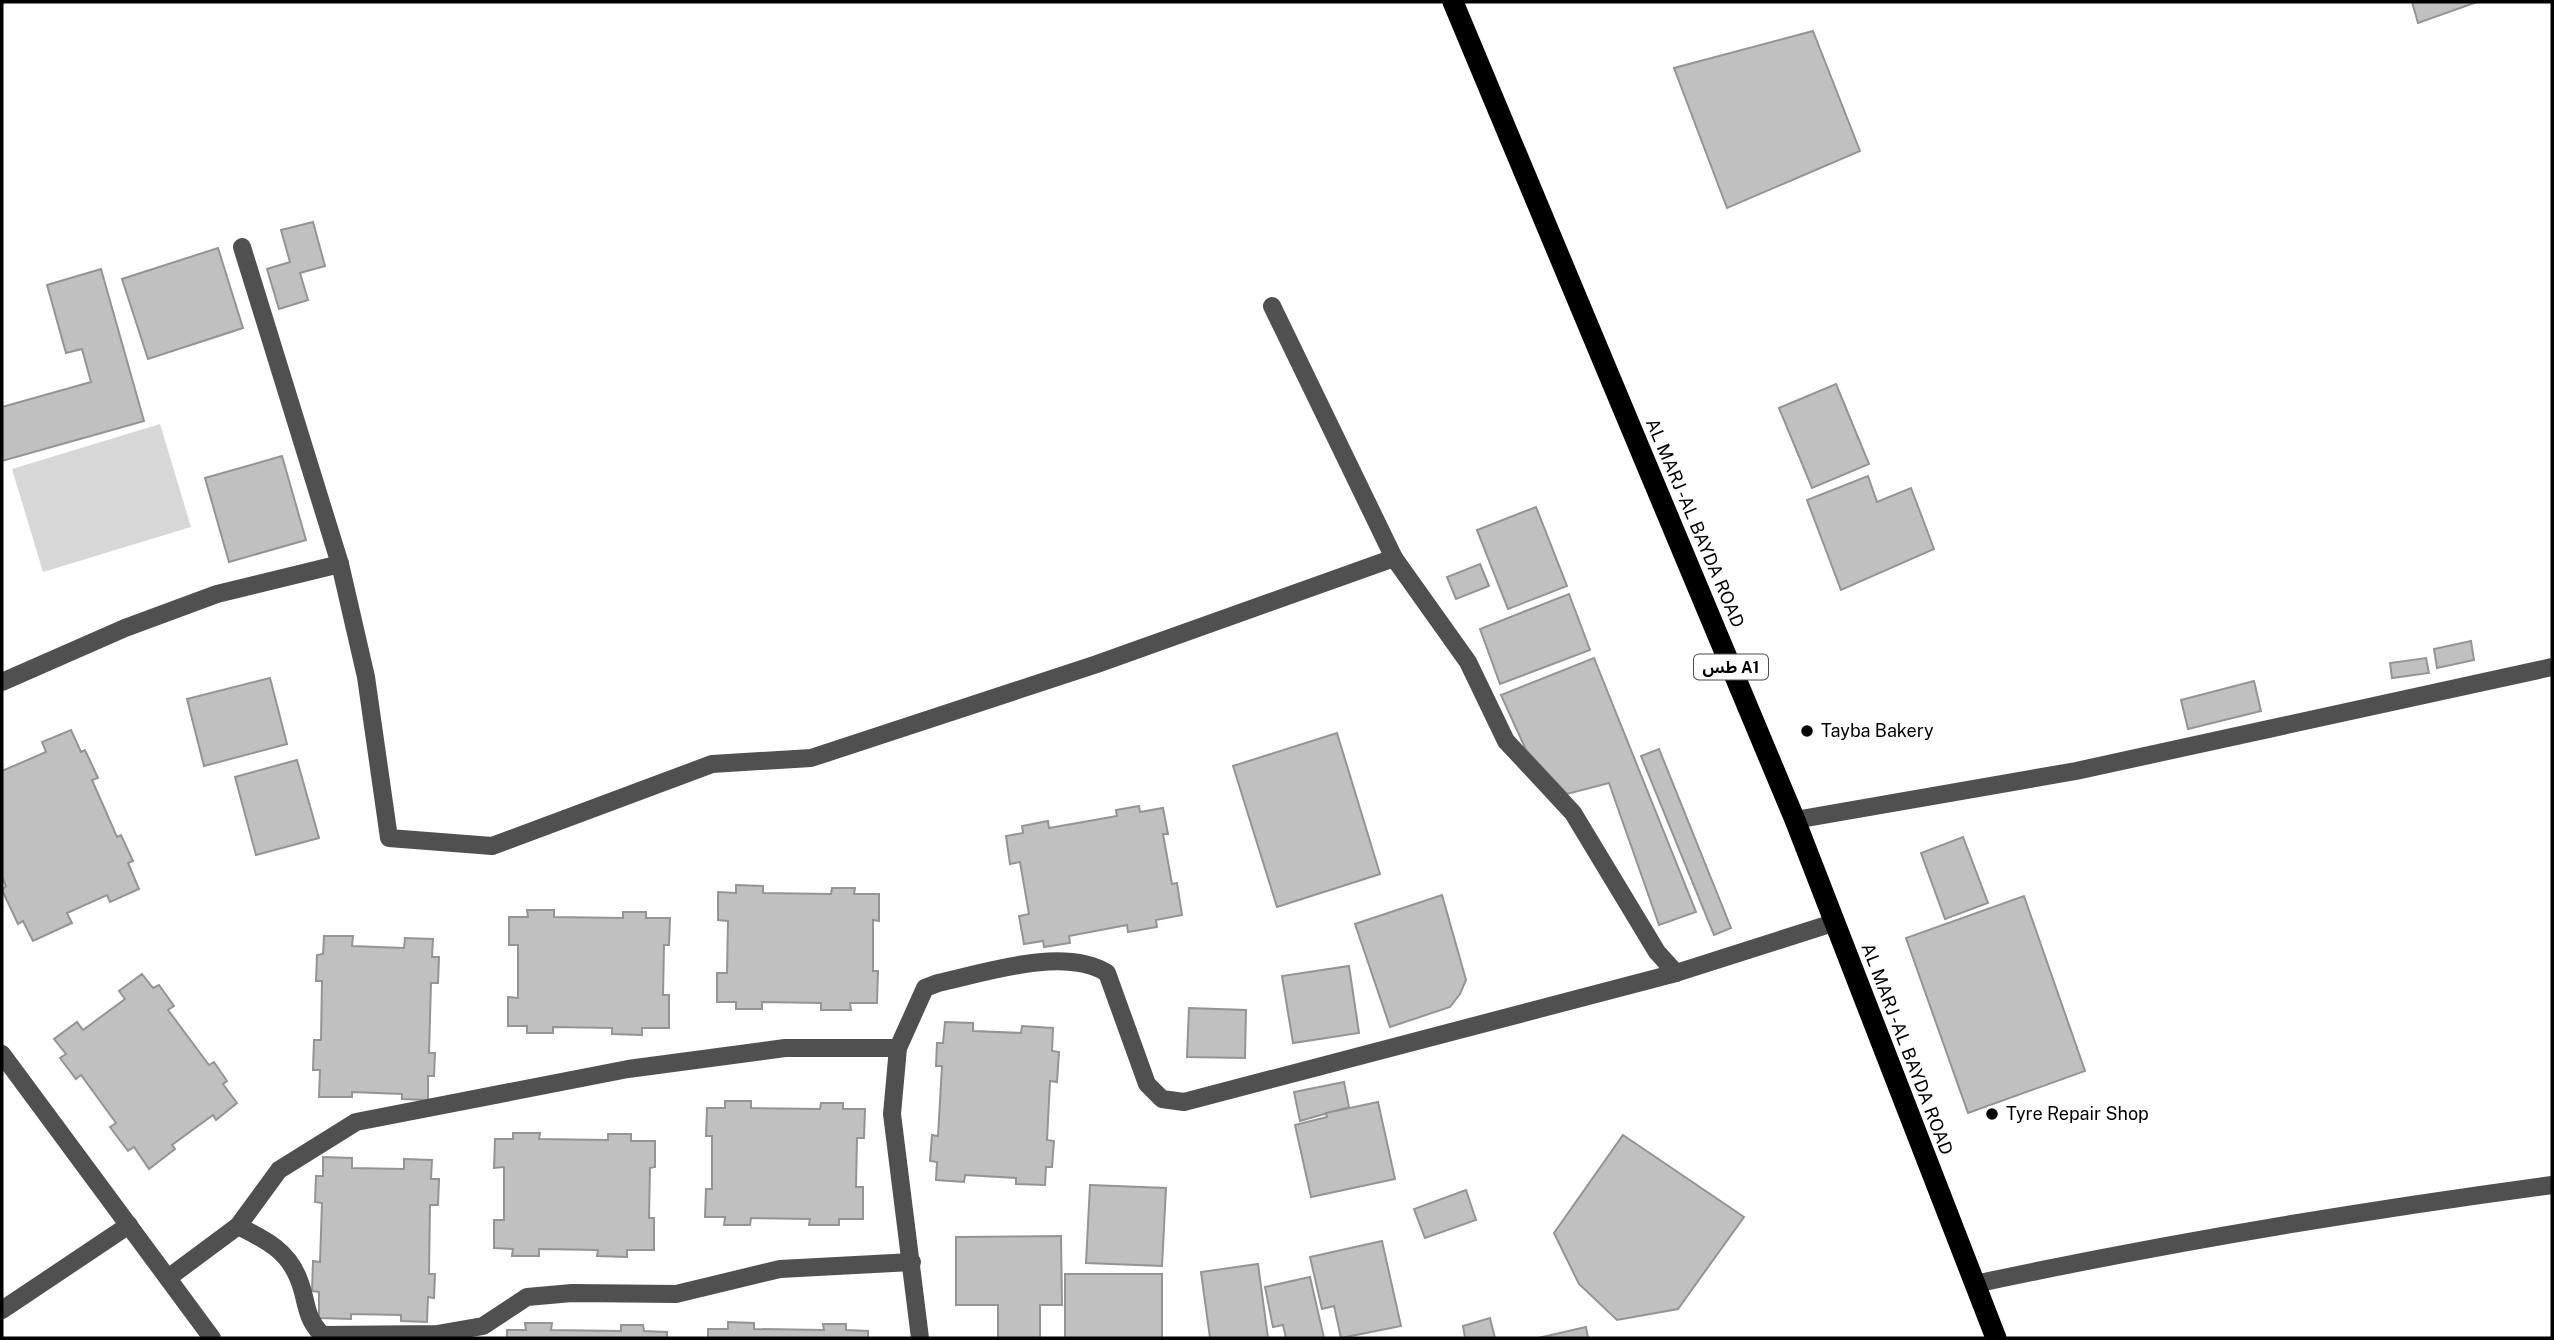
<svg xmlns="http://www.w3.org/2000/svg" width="2554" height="1340" font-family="'Public Sans','Noto Sans Arabic',sans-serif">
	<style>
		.green { fill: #d7d7d7 }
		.building { fill: #c0c0c0; stroke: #949494; stroke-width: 2 }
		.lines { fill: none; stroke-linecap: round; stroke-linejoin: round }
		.minor { stroke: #505050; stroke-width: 18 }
		.highway { stroke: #000; stroke-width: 21 }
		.poi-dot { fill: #000; stroke: #fff; stroke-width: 2.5 }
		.labels { text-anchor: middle; stroke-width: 5; stroke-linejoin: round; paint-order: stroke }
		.shield { fill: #fff; stroke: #4c4c4c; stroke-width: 2 }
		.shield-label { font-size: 16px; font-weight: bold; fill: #000 }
		.street-label { font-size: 18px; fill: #000; stroke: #fff }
		.poi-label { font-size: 18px; fill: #000; stroke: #fff; text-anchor: start }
	</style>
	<rect width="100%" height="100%" fill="#fff"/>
	<!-- green -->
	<polygon class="green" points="160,424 191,527 43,572 12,469"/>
	<!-- building -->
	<g class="building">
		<polygon points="2412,2 2477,2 2418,23"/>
		<polygon points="1813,31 1860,151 1727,208 1674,68"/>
		<polygon points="313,222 325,266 300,273 308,300 279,309 267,269 290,262 281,230"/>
		<polygon points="218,248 243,328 148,359 122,279"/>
		<polygon points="101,269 144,421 2,461 2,407 91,382 82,349 66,353 47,285"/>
		<polygon points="1836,384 1869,464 1812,488 1779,408"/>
		<polygon points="282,456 306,540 229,562 205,478"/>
		<polygon points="1868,476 1877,502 1911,488 1934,549 1841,590 1807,500"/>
		<polygon points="1536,507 1567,586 1508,609 1477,530"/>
		<polygon points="1480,564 1489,586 1456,599 1447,577"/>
		<polygon points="1569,594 1590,650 1500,684 1480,629"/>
		<polygon points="2471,641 2474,660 2437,668 2434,649"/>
		<polygon points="1594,658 1696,912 1659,925 1609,783 1567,794 1526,750 1501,695"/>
		<polygon points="2426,658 2429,673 2392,678 2390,663"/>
		<polygon points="270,678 287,744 204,766 187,699"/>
		<polygon points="2254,681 2261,711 2188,729 2181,700"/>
		<polygon points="71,730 81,752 85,750 98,778 92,780 117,837 121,835 133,861 128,863 139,889 110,902 107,895 67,913 72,923 33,941 23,921 18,924 2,890 6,886 2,877 2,771 46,752 42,742"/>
		<polygon points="1337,733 1380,874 1277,907 1233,766"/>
		<polygon points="1659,749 1731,928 1714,935 1641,756"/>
		<polygon points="297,760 319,838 256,855 235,777"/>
		<polygon points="1139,806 1140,812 1163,808 1168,834 1163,834 1172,884 1177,883 1182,915 1156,920 1157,927 1128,932 1127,925 1069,936 1070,943 1044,947 1043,941 1024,944 1019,916 1029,914 1020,862 1010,864 1006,836 1023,833 1022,826 1048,821 1049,828 1117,816 1116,810"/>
		<polygon points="1963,837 1988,903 1945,919 1921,853"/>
		<polygon points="736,885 763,886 763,893 831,894 832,888 855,888 854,894 879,894 879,921 873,920 873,971 878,971 877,1003 850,1003 851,1010 821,1010 821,1003 762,1002 762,1009 736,1009 736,1002 717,1002 717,973 727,973 728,921 718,920 718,892 736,893"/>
		<polygon points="1442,895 1466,980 1460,994 1450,1007 1390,1027 1355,924"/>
		<polygon points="2024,896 2085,1071 1968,1113 1906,938"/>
		<polygon points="527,910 554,910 554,917 623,918 623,912 646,912 646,918 670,918 669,945 664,945 663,995 669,995 669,1028 642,1028 642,1035 612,1034 612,1028 553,1027 553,1033 527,1033 527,1026 508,1026 508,997 518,998 518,945 509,945 509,917 528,917"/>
		<polygon points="324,936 353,936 352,946 404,948 405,938 433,939 432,957 439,957 438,983 431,983 429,1053 435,1053 434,1076 428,1076 428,1100 402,1099 402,1094 352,1092 352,1097 319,1097 320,1070 313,1070 314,1040 321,1040 322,981 316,981 317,955 323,954"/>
		<polygon points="1349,966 1359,1033 1293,1043 1282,976"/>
		<polygon points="142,974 153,988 159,985 174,1006 168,1010 209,1065 214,1062 227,1081 223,1084 237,1103 216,1120 213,1115 172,1145 175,1149 149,1169 134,1147 128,1151 110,1127 116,1123 81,1075 76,1079 60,1058 66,1054 54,1039 77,1022 83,1030 125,999 119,991"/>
		<polygon points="1189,1008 1246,1010 1245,1058 1187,1057"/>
		<polygon points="945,1022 973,1023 973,1031 1021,1033 1022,1026 1053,1028 1052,1051 1059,1052 1057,1082 1050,1081 1047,1140 1054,1141 1052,1167 1046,1167 1045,1185 1016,1184 1016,1178 965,1175 964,1182 936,1180 937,1162 930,1161 932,1135 938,1136 942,1066 936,1066 937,1043 943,1043"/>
		<polygon points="1344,1082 1349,1107 1300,1121 1294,1092"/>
		<polygon points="725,1101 751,1101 751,1108 820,1109 821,1103 843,1103 843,1109 865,1109 864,1138 857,1138 856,1187 863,1187 863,1219 839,1219 839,1225 809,1225 810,1219 751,1218 750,1225 724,1225 725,1217 705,1217 706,1189 712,1189 712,1136 706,1136 707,1108 725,1108"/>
		<polygon points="1378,1102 1395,1179 1311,1197 1295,1125 1327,1117 1326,1113"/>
		<polygon points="513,1133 540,1133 539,1139 608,1140 608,1134 631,1134 631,1141 655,1141 655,1167 650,1168 649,1218 654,1218 654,1250 627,1250 627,1257 597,1256 598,1250 539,1249 539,1256 512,1256 513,1249 494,1248 494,1220 504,1220 504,1167 494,1168 495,1139 513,1139"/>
		<polygon points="1623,1135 1744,1217 1678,1309 1617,1320 1579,1284 1554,1233"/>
		<polygon points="323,1157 352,1158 352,1168 404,1169 404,1159 432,1160 431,1179 439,1179 438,1205 430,1205 429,1274 435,1274 434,1298 428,1297 427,1322 401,1321 401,1315 351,1314 351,1319 319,1318 319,1292 312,1291 313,1261 320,1262 322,1203 315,1202 316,1176 323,1176"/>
		<polygon points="1090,1185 1166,1188 1162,1266 1086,1263"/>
		<polygon points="1466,1190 1476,1220 1425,1238 1414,1209"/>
		<polygon points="1061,1236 1062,1305 1040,1305 1040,1338 998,1338 998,1305 956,1305 956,1237"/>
		<polygon points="1382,1241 1401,1326 1341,1338 1334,1306 1322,1309 1310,1257"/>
		<polygon points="1258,1264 1268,1338 1210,1338 1201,1272"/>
		<rect x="1065" y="1274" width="97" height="64"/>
		<polygon points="1310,1277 1324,1338 1286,1338 1283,1325 1273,1327 1265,1287"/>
		<polygon points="1490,1318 1495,1338 1465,1338 1463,1326"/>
		<polygon points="728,1322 754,1323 754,1329 824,1330 823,1324 846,1324 846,1330 868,1331 868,1338 708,1338 708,1329 728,1329"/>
		<polygon points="525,1323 552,1323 551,1330 621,1331 621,1325 643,1325 644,1331 667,1332 667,1338 507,1338 507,1330 526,1330"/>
		<polygon points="1586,1327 1588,1338 1538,1338"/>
	</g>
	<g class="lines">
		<!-- minor -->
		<g class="minor">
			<polyline points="242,247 340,564"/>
			<polyline points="1272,306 1394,558 1468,662 1506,741 1573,813 1657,952 1676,973"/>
			<polyline points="2,682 125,628 217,594 340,564 366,677 389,838 492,846 712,764 811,758 1097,664 1394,558"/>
			<polyline points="1795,820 2076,771 2552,667"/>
			<polyline points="2,1054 212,1338"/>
			<path d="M 238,1226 C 264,1239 288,1250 299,1280 C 308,1303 304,1316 322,1335 L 437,1334 L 483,1326 L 527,1297 L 572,1293 L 676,1294 L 780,1269 L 912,1262"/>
			<polyline points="168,1278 238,1226 279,1170 356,1122 628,1069 785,1048 898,1048"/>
			<path d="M 1975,1284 C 2166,1243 2359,1211 2552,1185"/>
			<polyline points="2,1310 129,1225"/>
			<path d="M 920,1338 L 892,1114 L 898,1048 L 925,988 L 938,983 C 985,973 1063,946 1107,973 L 1147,1084 L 1162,1099 L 1184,1102 L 1676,973 L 1833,923"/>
		</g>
		<!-- highway -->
		<polyline class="highway" points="1453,2 1795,820 1996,1338"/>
	</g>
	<!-- markers -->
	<g class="poi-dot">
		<circle cx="1807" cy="731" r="7"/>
		<circle cx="1992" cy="1114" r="7"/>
	</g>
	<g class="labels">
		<!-- shield labels -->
		<rect class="shield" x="1694" y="654.5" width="74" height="25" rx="5"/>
		<g class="shield-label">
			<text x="1731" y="673">طس A1</text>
		</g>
		<!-- street labels -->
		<g class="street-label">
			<text transform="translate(1695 523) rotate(67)" y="6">AL MARJ -AL BAYDA ROAD</text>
			<text transform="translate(1907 1049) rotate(69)" y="6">AL MARJ -AL BAYDA ROAD</text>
		</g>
		<!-- poi labels -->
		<g class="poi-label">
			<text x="1821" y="737">Tayba Bakery</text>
			<text x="2006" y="1120">Tyre Repair Shop</text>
		</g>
	</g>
	<!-- border -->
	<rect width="2554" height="1340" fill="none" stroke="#000000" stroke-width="7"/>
</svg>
